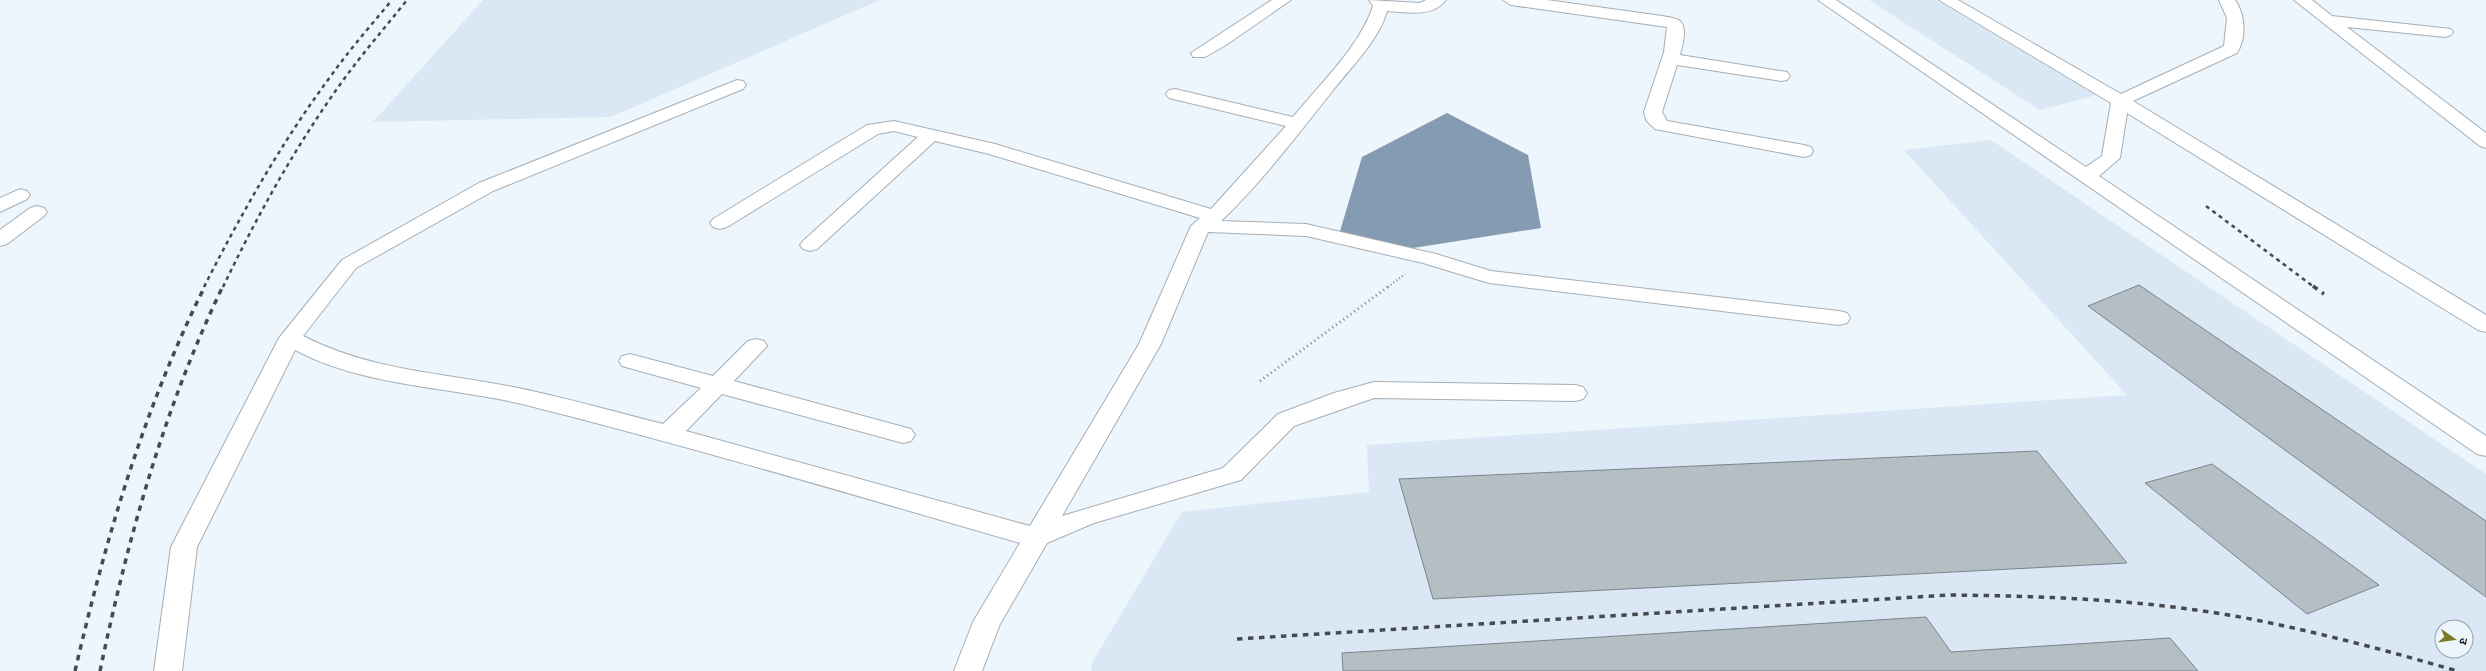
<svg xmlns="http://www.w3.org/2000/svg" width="2486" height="671" font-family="'Crimson Pro','Noto Sans Devanagari',serif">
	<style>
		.built { fill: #d9e8f4; fill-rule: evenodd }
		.water { fill: #849bb1 }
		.building { fill: #b5bdc5; stroke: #7c848b }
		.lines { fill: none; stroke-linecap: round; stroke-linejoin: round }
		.minor-casing { stroke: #a6aeb5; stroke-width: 2 }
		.path-far1 { stroke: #7c8287; stroke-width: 2; stroke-dasharray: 1 2.5; stroke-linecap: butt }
		.path { stroke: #7c8287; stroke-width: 3; stroke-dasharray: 1 3.5; stroke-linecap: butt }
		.minor { fill: #fff; fill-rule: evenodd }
		.rail-far1 { stroke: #464a4f; stroke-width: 2.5; stroke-dasharray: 4 4; stroke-linecap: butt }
		.rail { stroke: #464a4f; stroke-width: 3.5; stroke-dasharray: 5.5 5.5; stroke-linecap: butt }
	</style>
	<rect width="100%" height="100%" fill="#edf5fd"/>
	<!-- built -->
	<g class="built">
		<polygon points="483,0 880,0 611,117 373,122"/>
		<polygon points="1869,0 1936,0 2097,95 2040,110"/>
		<path d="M 1991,140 L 2486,474 L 2486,671 L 1091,671 L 1092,663 L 1182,512 L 1369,492 L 1367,445 L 2127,395 L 1904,150 ZM 2442,627 L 2466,627 L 2466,651 L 2442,651 Z"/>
	</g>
	<!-- water -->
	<polygon class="water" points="1447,113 1528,155 1541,228 1413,248 1338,238 1362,157"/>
	<!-- building -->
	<g class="building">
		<polygon points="2139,285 2486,521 2486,597 2088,306"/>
		<polygon points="2037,451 2127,563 1433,599 1399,479"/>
		<polygon points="2212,464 2379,585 2307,614 2145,483"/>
		<polygon points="1926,617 1951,652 2170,638 2198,671 1343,671 1342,653"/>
	</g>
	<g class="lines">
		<!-- minor casing -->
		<g class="minor-casing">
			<g id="minor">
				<polygon points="1272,0 1291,0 1226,45 1205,57 1193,57 1191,53"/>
				<path d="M 1369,0 L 1420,3 L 1426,0 L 1446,0 C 1433,18 1406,12 1387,11 C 1379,40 1353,65 1334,89 C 1298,134 1263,181 1221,221 L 1306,224 L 1436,254 L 1491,271 L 1839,311 L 1847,313 L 1850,318 L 1847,323 L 1839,325 L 1489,283 L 1423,263 L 1306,236 L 1208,232 L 1161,344 L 1062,516 L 1223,468 L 1278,414 L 1334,393 L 1374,382 L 1575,385 L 1583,387 L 1587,393 L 1583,399 L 1575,401 L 1374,398 L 1294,426 L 1241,480 L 1094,523 L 1047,543 L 1000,624 L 982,671 L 954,671 L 973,622 L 1020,543 C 854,495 689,446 522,404 C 446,386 365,387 295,350 L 197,547 L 182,671 L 154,671 L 171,547 L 279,338 L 342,260 L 479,183 L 737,80 L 743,81 L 746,85 L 743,89 L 493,191 L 356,268 L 303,336 C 371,371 445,373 518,388 C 567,398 615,412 663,424 L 701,388 L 622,366 L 619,361 L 622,356 L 630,354 L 713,376 L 748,341 L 756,339 L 764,341 L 767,346 L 734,381 L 911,429 L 915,435 L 911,441 L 903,443 L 722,394 L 686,431 L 1030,526 L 1139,344 L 1191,226 L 1200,218 L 989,154 L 935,141 L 817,249 L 810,251 L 803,249 L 800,245 L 803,241 L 918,137 L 894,131 L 878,134 L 727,227 L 720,229 L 713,227 L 710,223 L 713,219 L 867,125 L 894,121 L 995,144 L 1211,209 L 1286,126 L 1169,98 L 1166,94 L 1169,90 L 1175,89 L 1293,117 C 1320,84 1360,46 1373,6 Z"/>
				<path d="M 1503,0 L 1547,0 L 1662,16 C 1667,17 1676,18 1680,21 C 1688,28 1682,47 1680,55 L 1787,72 L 1790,76 L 1787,80 L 1781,81 L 1677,65 L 1662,112 L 1667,121 L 1804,145 L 1811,147 L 1813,151 L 1811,155 L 1804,157 L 1655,129 L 1646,120 L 1644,112 L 1664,52 L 1667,27 L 1511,5 Z"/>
				<path d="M 1818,0 L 1836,0 L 2086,167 L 2102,156 L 2111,103 L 1939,0 L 1958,0 L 2121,94 L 2224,46 L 2227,18 L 2219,0 L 2235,0 C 2245,14 2247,37 2237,53 L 2133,101 L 2486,315 L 2486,332 L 2478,330 L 2127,113 L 2120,158 L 2099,176 L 2486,436 L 2486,456 L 2477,454 Z"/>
				<polygon points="2294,0 2312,0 2332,16 2451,29 2453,32 2451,35 2445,37 2347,27 2486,133 2486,148 2480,146"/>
				<polygon points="20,189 27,191 30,195 27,199 0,212 0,198"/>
				<polygon points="37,206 44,208 47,212 44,216 7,244 0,246 0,230 30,208"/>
			</g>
		</g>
		<!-- path-far1 -->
		<polyline class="path-far1" points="1388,287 1405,274"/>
		<!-- path -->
		<polyline class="path" points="1260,381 1389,286"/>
		<!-- minor -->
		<use href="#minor" class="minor"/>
		<!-- rail-far1 -->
		<g class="rail-far1">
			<polyline points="2206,206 2314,287"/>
			<path d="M 204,287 C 242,212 283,140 333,73 C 351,48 372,24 392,0"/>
			<path d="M 223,287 C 259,212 300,138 350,71 C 368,47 388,24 407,0"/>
		</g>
		<!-- rail -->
		<g class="rail">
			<polyline points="2313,286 2324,294"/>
			<path d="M 1237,639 L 1949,595 C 2050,596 2152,600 2251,619 C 2321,633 2389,651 2457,671"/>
			<path d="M 75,671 C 106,538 144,408 205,286"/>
			<path d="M 100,671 C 128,538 164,408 223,286"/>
		</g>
	</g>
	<!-- north arrow -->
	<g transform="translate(2454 639) rotate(103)"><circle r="19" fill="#edf5fd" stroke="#999fa5"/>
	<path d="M0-3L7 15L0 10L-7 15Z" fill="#7a7d26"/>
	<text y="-6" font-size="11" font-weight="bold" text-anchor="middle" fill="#1a1d20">उ</text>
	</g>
</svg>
